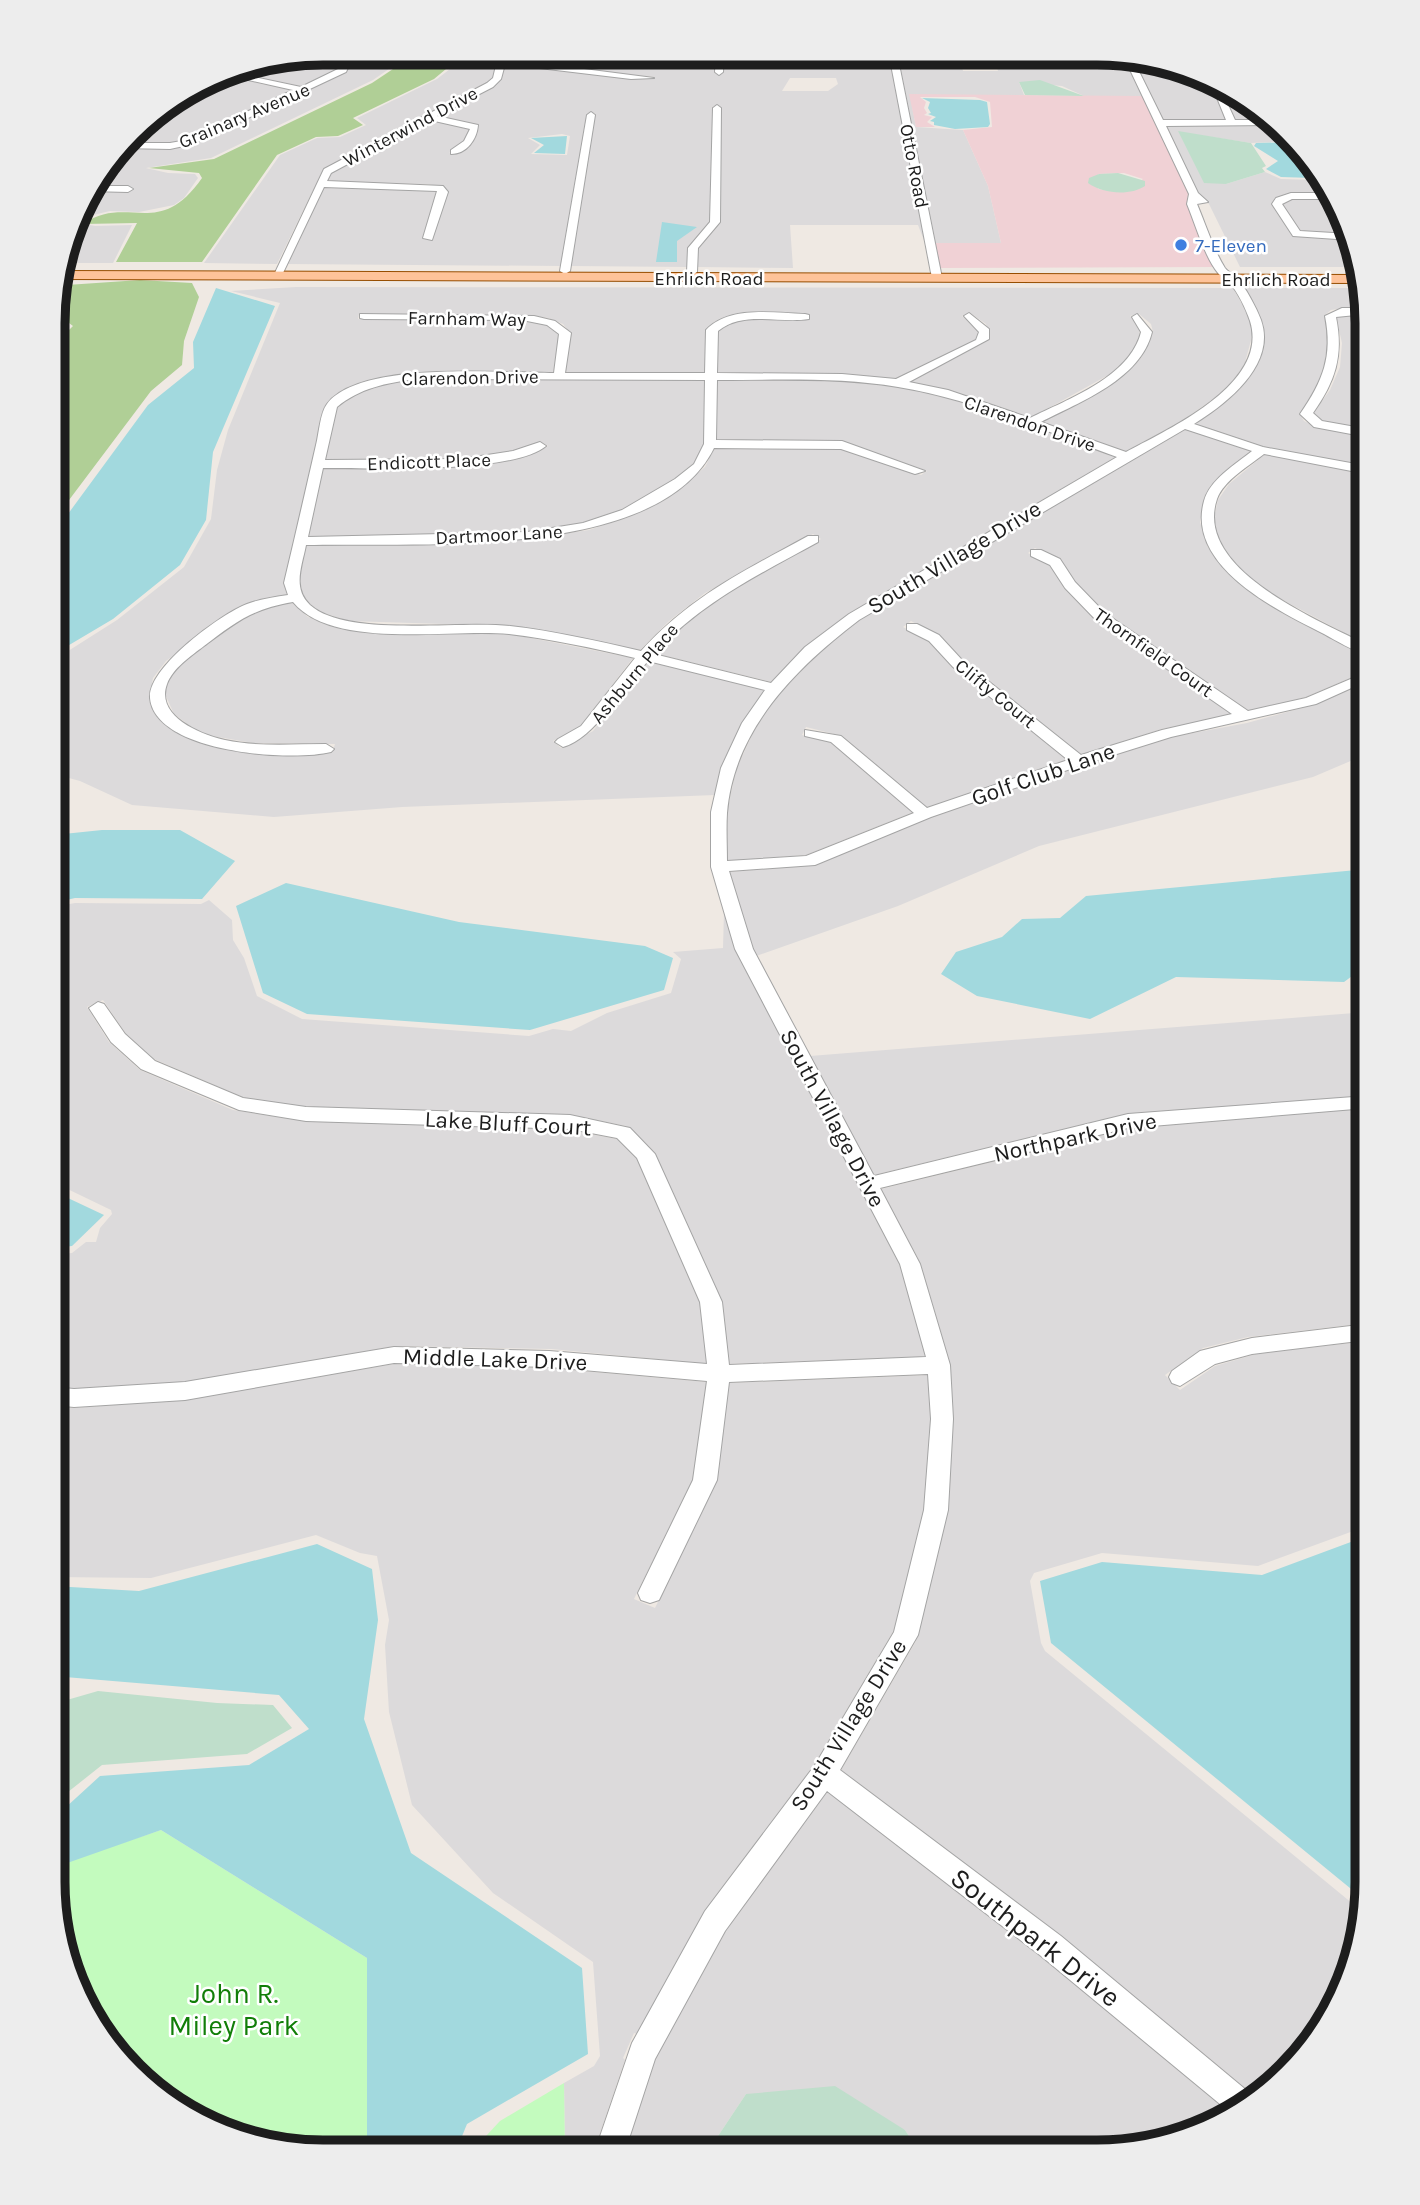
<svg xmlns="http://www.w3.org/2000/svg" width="1420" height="2205" font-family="Karla,sans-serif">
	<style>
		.residential { fill: #dcdadb; fill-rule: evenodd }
		.commercial { fill: #f0d1d5; fill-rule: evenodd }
		.forest { fill: #b0cf96 }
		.wetland { fill: #bfdecb }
		.park { fill: #c3fbbe }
		.water { fill: #a2d9de }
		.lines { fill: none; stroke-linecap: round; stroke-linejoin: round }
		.minor-casing { stroke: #a4a4a4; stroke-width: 2 }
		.major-casing { stroke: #974e00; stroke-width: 2 }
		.minor { fill: #fff; fill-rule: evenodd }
		.major { fill: #fec399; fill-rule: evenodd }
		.shop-dot { fill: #3f7fe0; stroke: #fff; stroke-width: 2.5 }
		.labels { text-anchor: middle; stroke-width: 5; stroke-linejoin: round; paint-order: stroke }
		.far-street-label { font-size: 19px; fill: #1d1d1d; stroke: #fff }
		.far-shop-label { font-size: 19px; fill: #366cbe; stroke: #fff; text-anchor: start }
		.street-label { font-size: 23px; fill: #1d1d1d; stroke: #fff }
		.near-street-label { font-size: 28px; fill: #1d1d1d; stroke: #fff }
		.near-park-label { font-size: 28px; fill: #117e08; stroke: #fff }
		.rim { fill: none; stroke: #1d1d1d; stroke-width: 9 }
	</style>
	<rect width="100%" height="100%" fill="#efe9e3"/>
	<!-- residential -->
	<g class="residential">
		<polygon points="323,53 347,53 339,70 303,88 248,75 243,77 261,84 298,90 187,141 170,145 125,145 130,138 139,138 148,126 148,117 220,73"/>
		<polygon points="355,53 403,53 399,62 373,80 211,158 146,168 168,173 195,174 198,178 184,198 174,205 139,212 110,211 89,216 79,223 95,226 132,225 113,263 62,263 81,203 90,191 131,191 133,188 92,187 123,148 192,143 346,71"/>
		<polygon points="453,53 499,53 493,79 323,170 277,264 204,263 280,155 317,138 340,137 366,125 357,118 437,79 450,69"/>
		<path d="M 507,53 L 716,54 L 714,73 L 722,74 L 724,54 L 889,54 L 925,243 L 918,225 L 790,225 L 793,268 L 697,267 L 697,248 L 720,222 L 721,107 L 713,106 L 710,222 L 688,247 L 687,267 L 571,266 L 595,113 L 587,114 L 561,266 L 287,264 L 324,186 L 436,189 L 439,193 L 423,239 L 432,240 L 448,193 L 444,187 L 426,184 L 326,183 L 331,171 L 428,119 L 470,127 L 464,143 L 449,153 L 456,154 L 472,144 L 478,126 L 433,117 L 493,85 L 504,62 L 544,64 L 624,78 L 655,77 L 602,72 L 547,61 L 505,60 ZM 790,78 L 836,78 L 838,84 L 828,91 L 782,91 ZM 562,134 L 570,136 L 567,155 L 531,154 L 540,145 L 528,138 Z"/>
		<path d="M 897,54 L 1123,55 L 1143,96 L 1084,96 L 1062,86 L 1019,82 L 1024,95 L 910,95 L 916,127 L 963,130 L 988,186 L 1001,243 L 935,243 ZM 959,56 L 994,58 L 998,71 L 963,71 Z"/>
		<polygon points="1131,55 1207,77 1226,121 1164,121"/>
		<polygon points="1217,83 1261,108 1275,121 1234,121"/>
		<polygon points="1165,124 1278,124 1294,141 1251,143 1179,132 1226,184 1265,172 1281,179 1315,180 1322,177 1333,194 1288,194 1275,198 1272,204 1296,235 1351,239 1356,267 1240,267 1209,204 1198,193"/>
		<polygon points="1294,197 1335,198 1347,219 1350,235 1301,233 1282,205"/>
		<polygon points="296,287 1233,288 1250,318 1253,333 1244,366 1226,390 1179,423 1125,452 1039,422 1112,384 1141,358 1153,332 1151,324 1139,314 1130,316 1140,325 1139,342 1131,356 1112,373 1029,419 907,382 990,339 986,324 970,313 962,316 980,331 976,341 895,380 717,374 718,331 722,325 742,320 810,319 810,315 740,316 714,322 707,331 706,374 564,374 570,333 563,324 548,318 522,315 359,314 358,319 521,320 544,323 559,334 553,374 415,373 362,383 338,394 325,406 284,583 287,596 238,608 166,661 153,678 150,696 160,719 182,735 204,744 249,752 332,753 335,744 253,743 212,736 194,729 174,714 165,694 167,679 178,664 246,613 291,602 308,617 342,628 506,633 633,658 580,727 553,741 561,748 593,731 646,661 765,690 743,721 722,767 715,795 402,807 274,817 132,805 80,781 54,774 54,660 117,620 184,567 211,519 217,470 228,430 280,303 231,291"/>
		<polygon points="1243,288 1361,288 1365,309 1343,308 1331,310 1325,315 1331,342 1328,366 1319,388 1300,414 1304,421 1317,427 1367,435 1367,467 1264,448 1193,425 1236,392 1255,368 1261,352 1264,334 1260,319"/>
		<polygon points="1366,313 1367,430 1320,422 1312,415 1330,390 1340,367 1342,343 1336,317 1339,314"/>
		<polygon points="416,378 706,379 704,444 693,465 675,480 623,510 583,525 526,532 307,537 322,467 484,463 518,459 548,446 541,442 511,454 483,458 323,461 337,407 348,396 367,387"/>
		<polygon points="717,379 841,380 895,385 941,395 1118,456 849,614 804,648 771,682 653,653 680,625 716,597 821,539 813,534 705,593 669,621 640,650 509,626 348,621 318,611 301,596 298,582 305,544 526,539 589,530 632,515 685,484 705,467 715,447 841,447 921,475 927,471 844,442 716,441"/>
		<polygon points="1186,429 1253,451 1218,480 1205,497 1200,522 1208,547 1226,571 1256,595 1367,655 1367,671 1306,697 1247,712 1106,614 1077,584 1059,560 1035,548 1028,553 1049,564 1078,602 1094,617 1234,715 1162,729 1081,755 964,662 939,636 911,621 903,627 928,640 953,666 1068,759 927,808 842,736 806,727 802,735 832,743 914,812 806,855 727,861 727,812 736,770 757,724 780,689 816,652 860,619"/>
		<polygon points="1265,454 1367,473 1367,645 1266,591 1238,569 1220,546 1213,522 1218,500 1229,484"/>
		<polygon points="1367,682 1367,754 1313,777 1039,846 898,906 756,956 752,947 729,872 813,865 929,818 1084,765 1171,737 1247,723 1316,704"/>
		<polygon points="209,900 232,920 233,940 244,958 257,996 302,1019 529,1036 553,1029 571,1031 607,1013 671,993 681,959 673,952 723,948 724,912 736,951 900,1265 926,1357 728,1364 721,1299 654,1152 626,1126 571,1115 309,1107 244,1098 154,1059 126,1034 103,1000 87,1007 109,1042 140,1070 233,1110 304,1121 568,1130 617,1139 637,1158 701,1304 707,1364 551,1349 396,1346 186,1382 78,1389 53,1386 53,1255 72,1253 86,1242 96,1242 100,1228 112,1214 111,1210 53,1182 54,907 75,903 201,904"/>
		<polygon points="1367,1012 1367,1096 1126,1114 874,1175 810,1056"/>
		<polygon points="1354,1109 1367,1109 1367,1323 1248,1337 1203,1348 1165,1375 1180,1390 1215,1366 1256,1354 1367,1341 1367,1526 1258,1566 1102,1553 1034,1573 1030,1581 1041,1643 1045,1651 1364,1913 1347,1985 1312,2046 1258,2099 1058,1934 841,1770 916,1641 947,1511 953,1420 948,1356 920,1262 881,1189 1132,1128"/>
		<polygon points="393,1364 548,1368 707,1382 694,1477 634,1599 655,1608 715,1484 728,1383 929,1375 931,1418 925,1507 894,1630 814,1765 705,1912 637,2034 634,2033 623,2058 625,2060 594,2151 565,2151 564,2083 594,2066 600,2056 593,1962 493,1893 412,1805 389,1712 385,1645 389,1620 377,1556 360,1553 316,1535 151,1578 53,1577 53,1406 73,1408 185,1400"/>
		<polygon points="827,1791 1044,1957 1232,2114 1201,2132 1098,2152 919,2152 905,2130 746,2094 708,2151 625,2151 655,2060 726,1929"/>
	</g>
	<!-- commercial -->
	<path class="commercial" d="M 909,94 L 1143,96 L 1188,193 L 1187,204 L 1215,267 L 940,268 L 935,243 L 1001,243 L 988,186 L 963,130 L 992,127 L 990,102 L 975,97 L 920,97 L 926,102 L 924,108 L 927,113 L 924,115 L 932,117 L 927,122 L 935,127 L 916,127 ZM 1124,173 L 1143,179 L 1125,192 L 1098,189 L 1098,174 Z"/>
	<!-- forest -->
	<g class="forest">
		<path d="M 407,53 L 450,53 L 446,69 L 434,79 L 353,118 L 363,125 L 338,136 L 316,137 L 277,155 L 202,262 L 116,262 L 137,223 L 83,224 C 128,193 158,241 202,178 L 199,173 L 149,168 L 214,159 L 372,83 L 405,61 Z"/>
		<polygon points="140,280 192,283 199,297 184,341 182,365 151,391 54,520 55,344 73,326 69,323 55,328 55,299 67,285"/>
	</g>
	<!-- wetland -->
	<g class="wetland">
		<polygon points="1040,80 1084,96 1025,95 1019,82"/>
		<polygon points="1178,131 1251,143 1266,166 1262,168 1265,172 1226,184 1204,183"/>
		<path d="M 1118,173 L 1145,181 L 1145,186 C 1130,196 1103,194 1088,183 L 1089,178 L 1099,174 Z"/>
		<polygon points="98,1691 217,1703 273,1705 292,1728 247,1754 102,1765 68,1792 53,1795 53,1704"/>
		<polygon points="835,2086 905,2130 919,2152 708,2151 746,2094"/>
	</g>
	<!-- park -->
	<g class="park">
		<path d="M 161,1830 L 367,1958 L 367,2150 C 342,2150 313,2154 288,2150 C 198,2138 107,2071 73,1986 C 62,1957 59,1914 53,1882 L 53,1866 Z"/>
		<polygon points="564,2083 565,2151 472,2151 500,2121"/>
	</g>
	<!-- water -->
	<g class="water">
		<polygon points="922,98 980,100 987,102 990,124 988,127 955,129 934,125 934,122 930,121 936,117 928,114 931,113 928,108 930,102"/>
		<polygon points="567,136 565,154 534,153 544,145 531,138"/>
		<polygon points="1296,142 1319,171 1309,171 1313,178 1281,177 1266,169 1278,161 1254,146 1256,143"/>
		<polygon points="662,222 697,227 677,241 677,262 656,262"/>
		<polygon points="216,288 275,306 213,452 206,520 180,565 113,619 54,654 54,533 148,405 194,368 193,342"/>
		<polygon points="102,830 180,830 235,861 202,899 75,898 54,903 54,835"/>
		<polygon points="1367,869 1367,965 1344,982 1176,977 1090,1019 977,996 941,974 956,952 1002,937 1022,919 1060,918 1086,896"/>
		<polygon points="286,883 459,922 645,946 673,958 664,990 530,1030 307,1014 263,993 236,906"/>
		<polygon points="53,1191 104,1215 72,1246 53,1248"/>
		<polygon points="1367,1536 1367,1902 1051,1643 1040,1581 1102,1562 1262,1575"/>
		<polygon points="317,1544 372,1569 378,1620 364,1719 411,1853 582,1968 588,2054 467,2124 456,2151 367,2150 367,1958 161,1830 53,1868 53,1819 100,1776 249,1765 309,1729 279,1695 53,1676 53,1586 139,1591"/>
	</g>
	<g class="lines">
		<!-- minor casing -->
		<g class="minor-casing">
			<g id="minor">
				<polygon points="347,53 355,53 346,72 193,144 170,149 122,148 126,143 170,143 187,140 293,90 244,79 244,75 301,87 340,68"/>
				<path d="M 499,53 L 507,53 L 506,59 L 654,78 L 631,79 L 505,64 L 501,79 L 493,87 L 437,116 L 478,125 C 477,139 467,154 451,154 L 451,150 L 464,141 L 470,129 L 430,120 L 331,173 L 327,181 L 443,186 L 448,192 L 432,240 L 423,238 L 437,191 L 324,187 L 282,275 L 273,277 L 324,169 L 487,83 L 493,78 Z"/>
				<polygon points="716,54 724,54 723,72 719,75 715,72"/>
				<polygon points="889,54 897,54 942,278 937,281 932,278"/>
				<path d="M 1123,55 L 1131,55 L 1163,120 L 1226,120 L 1209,78 L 1218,83 L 1235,120 L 1274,120 L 1278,125 L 1166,126 L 1198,193 L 1208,202 L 1197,204 C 1206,225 1213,249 1225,268 C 1228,272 1234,274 1237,278 C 1246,288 1256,307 1261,320 C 1277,365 1226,404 1194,424 L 1263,447 L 1367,466 L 1367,474 L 1264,454 C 1249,466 1224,480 1217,499 C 1193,570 1319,620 1367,645 L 1367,654 C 1352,651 1337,641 1324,634 C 1276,610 1186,566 1204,501 C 1210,479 1236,464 1252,451 L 1185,429 L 859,620 C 796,668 734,729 727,813 C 726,829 727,846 727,861 L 806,856 L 914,813 L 831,742 L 805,736 L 805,730 L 841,736 L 927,808 L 1068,760 L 953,667 L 929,641 L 907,630 L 907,624 L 917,624 L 939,635 L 963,661 L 1081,755 L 1162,730 L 1232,714 L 1095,619 L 1065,588 L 1050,565 L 1031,556 L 1031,550 L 1041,550 L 1060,559 L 1075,582 L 1105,613 L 1248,711 L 1306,698 L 1367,672 L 1367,681 L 1316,704 L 1171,737 L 1085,764 L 931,817 L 815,865 L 729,871 L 753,949 L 874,1176 L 1128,1114 L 1367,1096 L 1367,1108 L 1128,1128 L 880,1188 L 920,1264 L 950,1365 L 953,1419 L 948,1510 L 918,1635 L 840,1770 L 1061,1936 L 1257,2099 L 1232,2114 L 1041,1956 L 827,1791 L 725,1931 L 655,2059 L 625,2151 L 595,2151 L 632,2043 L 705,1911 L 815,1765 L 894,1632 L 924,1510 L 931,1419 L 928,1374 L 729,1382 L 717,1480 L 659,1600 L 650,1603 L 641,1600 L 638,1593 L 693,1480 L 707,1381 L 549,1367 L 394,1363 L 185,1400 L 74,1407 L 53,1405 L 53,1387 L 74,1389 L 185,1382 L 394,1347 L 549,1351 L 707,1364 L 700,1302 L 637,1158 L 617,1138 L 570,1129 L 306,1121 L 239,1110 L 141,1069 L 111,1042 L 89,1008 L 98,1002 L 104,1004 L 125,1034 L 155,1061 L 243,1098 L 306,1107 L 570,1115 L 630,1128 L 655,1154 L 722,1302 L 729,1365 L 926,1357 L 900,1264 L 735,949 L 711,867 L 711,812 L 721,768 L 742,723 L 765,690 L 648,661 C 625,686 594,739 563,747 L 555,742 L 558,739 L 581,726 L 635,658 C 593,648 551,639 509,634 C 451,628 334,651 293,602 C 252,609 236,622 204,646 C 191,656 173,668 167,684 C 155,716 201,735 225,740 C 258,747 292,744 326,744 L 334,749 L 331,752 C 291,762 155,753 150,698 C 148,667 221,614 247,604 C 260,599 274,597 288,595 L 284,583 C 295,537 306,489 316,445 C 319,433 320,413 327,404 C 360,360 502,373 554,373 L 559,334 L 547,325 L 522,320 L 364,319 L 360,318 L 360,314 L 534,316 L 555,321 L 571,333 L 565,373 L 705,373 L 706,330 C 730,305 774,313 805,314 L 809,315 L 809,319 C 779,324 744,310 718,331 L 717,373 L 842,374 L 896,379 L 976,340 L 979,332 L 964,316 L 969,313 L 989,329 L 989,339 L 909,382 L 948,390 L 1030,418 C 1068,399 1130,377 1141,332 L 1132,317 L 1137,314 L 1152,332 C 1141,379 1080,402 1041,422 L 1126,452 C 1168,429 1270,384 1250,321 C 1246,309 1238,293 1230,283 C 1227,279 1221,277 1218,273 C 1205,258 1195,223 1187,204 L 1189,194 ZM 416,379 L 705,380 L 704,444 L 694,464 L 675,479 L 622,510 L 583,523 L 527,532 L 308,537 L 323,468 C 370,468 513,474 546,446 L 540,442 L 513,451 L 461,459 L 325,460 L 337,407 C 360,388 386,383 416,379 ZM 717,380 C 777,380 839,377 898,387 C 973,399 1046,432 1117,457 L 849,614 L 805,647 L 771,683 L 654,654 C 700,603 758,575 818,542 L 818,536 L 808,536 C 744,571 691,596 641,651 C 598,641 554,631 510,626 C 459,620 347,638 310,605 C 292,588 302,566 306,545 C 415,542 658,562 714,448 L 841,449 L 915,474 L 925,471 L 842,441 L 716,440 Z"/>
				<polygon points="717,105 721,108 720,222 698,248 697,272 692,275 687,272 688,248 710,222 713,108"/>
				<polygon points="591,112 595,115 570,271 565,274 560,271 587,115"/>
				<polygon points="93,186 128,186 133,189 128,192 89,191"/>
				<polygon points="1291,193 1332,193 1335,199 1292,199 1282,204 1300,231 1350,234 1351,240 1293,236 1272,204 1276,198"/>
				<path d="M 1342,308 L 1364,308 L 1366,314 L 1336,317 C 1344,356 1335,382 1313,413 L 1322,421 L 1367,429 L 1367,437 L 1314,427 L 1300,414 C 1323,381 1333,356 1325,316 Z"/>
				<polygon points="1367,1324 1367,1340 1252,1354 1215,1364 1180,1386 1172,1383 1169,1377 1172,1371 1200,1351 1252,1338"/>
			</g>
		</g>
		<!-- major casing -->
		<g class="major-casing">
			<polygon id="major" points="60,271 1358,275 1360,283 59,279"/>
		</g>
		<!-- minor -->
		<use href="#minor" class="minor"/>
		<!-- major -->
		<use href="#major" class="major"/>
	</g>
	<!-- markers -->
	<circle class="shop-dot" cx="1181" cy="245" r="7"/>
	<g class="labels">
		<!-- far-street labels -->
		<g class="far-street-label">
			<text transform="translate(244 115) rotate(-23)" y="7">Grainary Avenue</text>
			<text transform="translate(410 126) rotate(-28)" y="7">Winterwind Drive</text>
			<text transform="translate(915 166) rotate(79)" y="7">Otto Road</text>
			<text x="709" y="285">Ehrlich Road</text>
			<text x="1276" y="286">Ehrlich Road</text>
			<text transform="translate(467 318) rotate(1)" y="7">Farnham Way</text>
			<text transform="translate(470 377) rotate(-1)" y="7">Clarendon Drive</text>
			<text transform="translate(1030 423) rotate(19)" y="7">Clarendon Drive</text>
			<text transform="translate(429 461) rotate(-2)" y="7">Endicott Place</text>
			<text transform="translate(499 534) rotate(-3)" y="7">Dartmoor Lane</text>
			<text transform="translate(1154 652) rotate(35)" y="7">Thornfield Court</text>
			<text transform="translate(634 673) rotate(-50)" y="7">Ashburn Place</text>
			<text transform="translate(996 693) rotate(39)" y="7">Clifty Court</text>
		</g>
		<!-- far-shop labels -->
		<g class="far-shop-label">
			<text x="1195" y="252">7-Eleven</text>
		</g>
		<!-- street labels -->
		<g class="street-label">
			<text transform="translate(954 557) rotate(-31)" y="8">South Village Drive</text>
			<text transform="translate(1043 774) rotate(-19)" y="8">Golf Club Lane</text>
			<text transform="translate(833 1118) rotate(62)" y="8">South Village Drive</text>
			<text transform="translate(508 1123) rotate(3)" y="8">Lake Bluff Court</text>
			<text transform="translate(1075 1137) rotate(-12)" y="8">Northpark Drive</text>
			<text transform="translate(495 1359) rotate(2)" y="8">Middle Lake Drive</text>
			<text transform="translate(848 1725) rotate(-58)" y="8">South Village Drive</text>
		</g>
		<!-- near-street labels -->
		<g class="near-street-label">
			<text transform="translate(1036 1937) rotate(38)" y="10">Southpark Drive</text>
		</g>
		<!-- near-park labels -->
		<g class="near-park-label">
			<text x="234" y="2003">John R.<tspan x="234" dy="32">Miley Park</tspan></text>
		</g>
	</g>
	<!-- crop -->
	<path d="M0 0H1420V2205H0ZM323 65H1097A258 258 0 0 1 1355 323V1882A258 258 0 0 1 1097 2140H323A258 258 0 0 1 65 1882V323A258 258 0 0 1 323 65Z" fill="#ededed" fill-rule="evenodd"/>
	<path class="rim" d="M323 65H1097A258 258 0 0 1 1355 323V1882A258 258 0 0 1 1097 2140H323A258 258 0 0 1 65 1882V323A258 258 0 0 1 323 65Z"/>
</svg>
